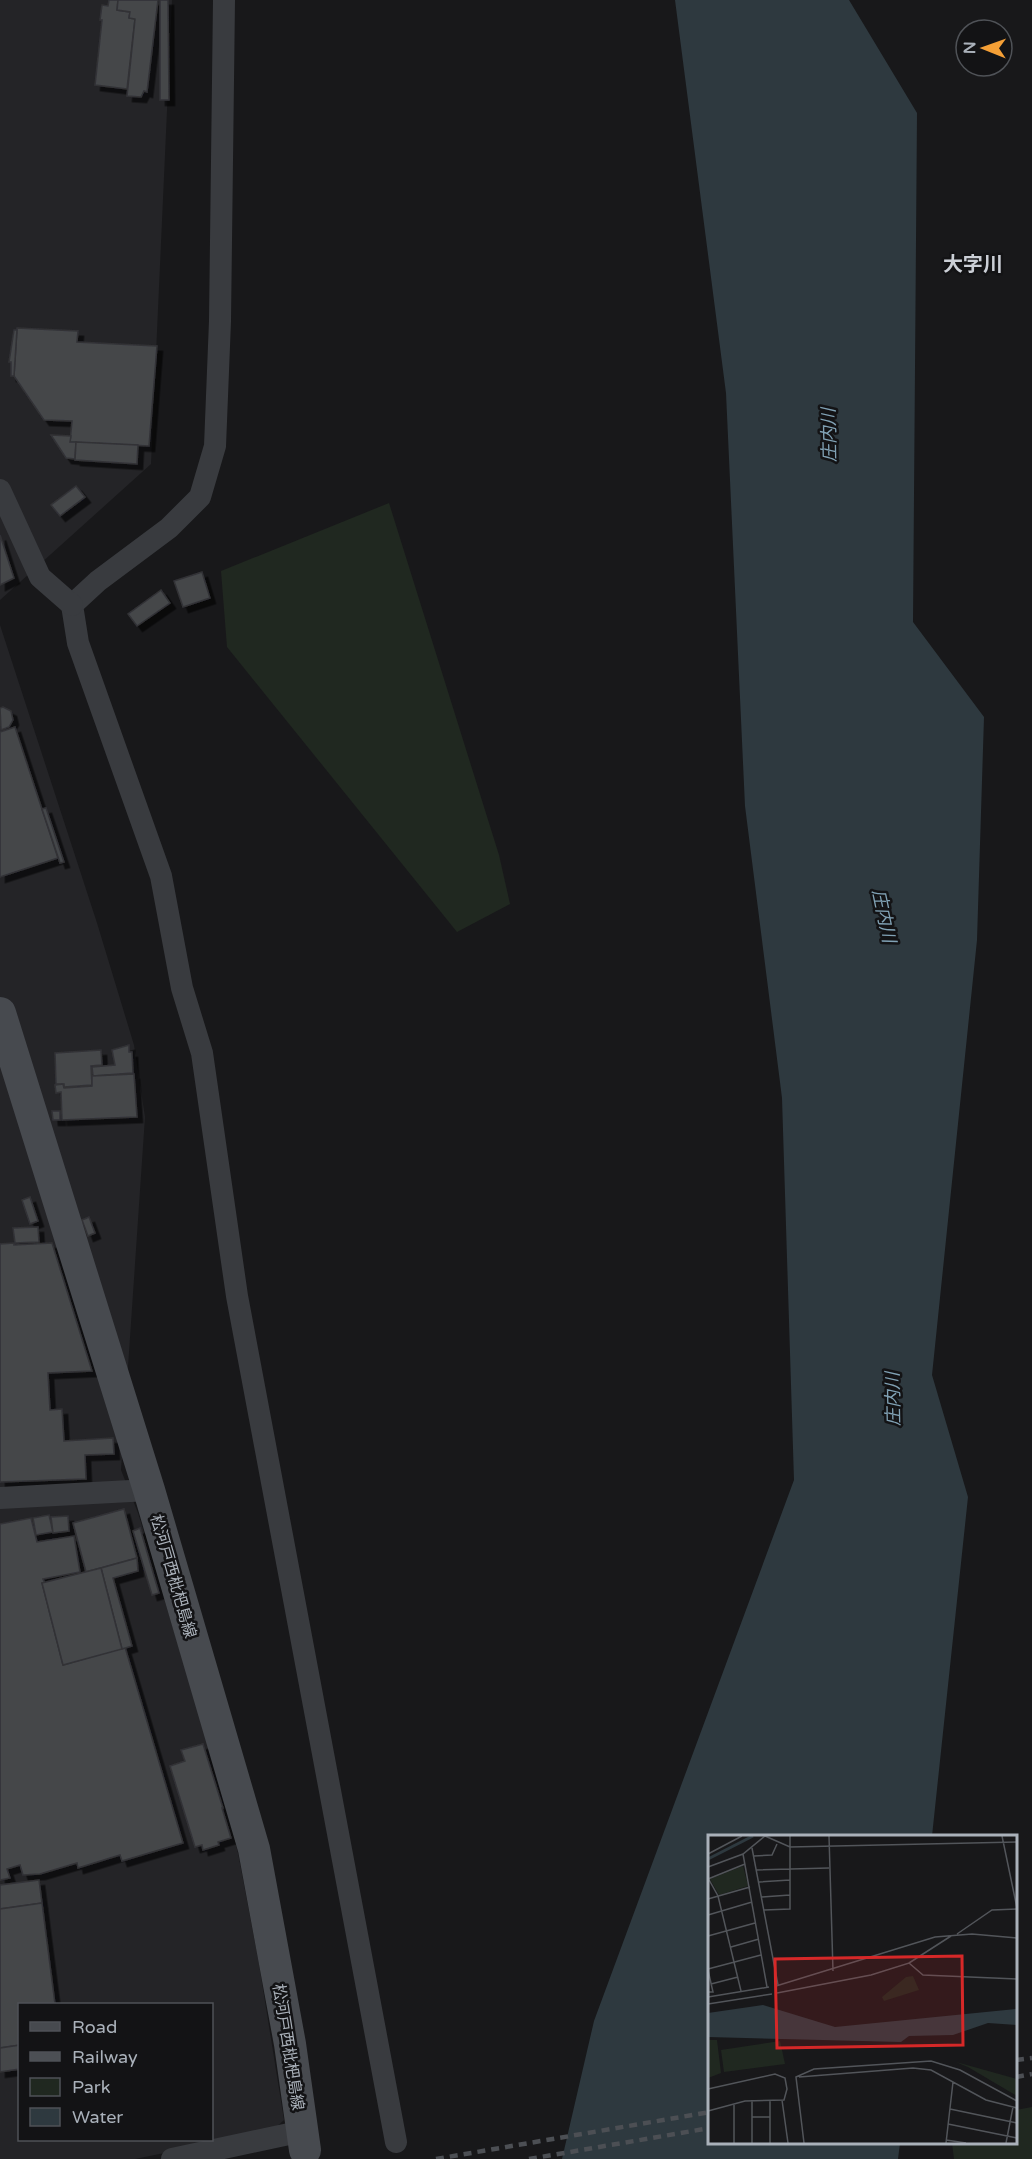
<svg xmlns="http://www.w3.org/2000/svg" width="1032" height="2159" font-family="'Varela Round','Noto Sans JP',sans-serif">
	<style>
		.built { fill: #242427; fill-rule: evenodd }
		.green { fill: #202820 }
		.water { fill: #2e393f }
		.building { fill: #44464a; stroke: #323236; stroke-width: 1.5; filter: url(#shadow) }
		.lines { fill: none; stroke-linecap: round; stroke-linejoin: round }
		.minor { stroke: #393b3f; stroke-width: 22 }
		.secondary { stroke: #474a4f; stroke-width: 32 }
		.rail { stroke: #4c4f54; stroke-width: 4.5; stroke-dasharray: 8 6; stroke-linecap: butt }
		.labels { text-anchor: middle; stroke-width: 5; stroke-linejoin: round; paint-order: stroke }
		.street-label { font-size: 16px; fill: #aab1ba; stroke: #131315 }
		.water-label { font-size: 18px; font-style: italic; fill: #81a2b5; stroke: #131315 }
		.quarter-label { font-size: 20px; font-weight: bold; fill: #cbcfd6; stroke: #131315 }
		.inset-river { fill: none; stroke: #2e393f; stroke-width: 3 }
		.inset-road { fill: none; stroke: #52555a; stroke-width: 1.5 }
		.view { fill: #d62828; fill-opacity: 0.15; stroke: #d62828; stroke-width: 3 }
		.inset-edge { fill: none; stroke: #aab1ba; stroke-width: 3 }
	</style>
	<defs>
		<filter id="shadow"><feDropShadow dx="5.5" dy="5.5" stdDeviation="0" flood-color="#0009"/></filter>
	</defs>
	<rect width="100%" height="100%" fill="#18181a"/>
	<!-- built -->
	<g class="built">
		<polygon points="0,0 172,0 151,464 0,600"/>
		<path d="M 0,625 L 97,923 L 134,1045 L 145,1117 L 121,1470 L 138,1513 L 212,1756 L 238,1853 L 259,1964 L 284,2120 L 272,2131 L 135,2159 L 0,2159 ZM 20,2004 L 212,2004 L 212,2140 L 20,2140 Z"/>
	</g>
	<!-- green -->
	<g class="green">
		<polygon points="389,503 499,855 510,904 457,932 227,647 221,571"/>
		<polygon points="1032,2107 1032,2159 954,2159 952,2143 1016,2142 1016,2110"/>
	</g>
	<!-- water -->
	<polygon class="water" points="675,0 849,0 917,113 913,622 984,717 977,940 932,1375 968,1497 932,1836 710,1836 710,2142 900,2143 898,2159 562,2159 594,2021 794,1480 782,1098 745,806 726,393"/>
	<!-- building -->
	<g class="building">
		<polygon points="109,0 118,0 117,10 130,12 129,18 135,19 127,89 95,85 102,20 100,20 102,5 108,6"/>
		<polygon points="118,0 158,0 147,92 144,91 141,97 127,96 135,19 129,18 130,12 117,10"/>
		<polygon points="160,0 168,0 169,100 160,100"/>
		<polygon points="17,328 78,331 77,342 157,346 149,446 70,442 72,421 44,420 14,376"/>
		<polygon points="14,330 17,330 14,376 11,376 11,362 9,362"/>
		<polygon points="51,435 71,436 70,442 76,442 75,459 66,458"/>
		<polygon points="76,442 138,445 137,464 75,460"/>
		<polygon points="76,486 85,497 60,516 51,505"/>
		<polygon points="0,535 14,578 0,585"/>
		<polygon points="202,572 210,598 183,607 174,581"/>
		<polygon points="161,590 170,603 137,626 128,614"/>
		<polygon points="3,707 11,711 13,720 9,727 1,730 0,708"/>
		<polygon points="15,727 58,858 0,877 0,732"/>
		<polygon points="46,808 64,862 60,863 42,809"/>
		<polygon points="129,1045 129,1052 132,1052 133,1073 93,1076 92,1067 115,1065 112,1050"/>
		<polygon points="101,1050 102,1065 91,1066 92,1085 64,1087 64,1084 56,1084 55,1053"/>
		<polygon points="134,1074 137,1117 62,1120 61,1092 56,1093 55,1085 63,1084 64,1088 92,1086 92,1076"/>
		<polygon points="52,1111 60,1111 60,1120 53,1120"/>
		<polygon points="30,1197 38,1221 30,1224 22,1200"/>
		<polygon points="89,1217 95,1233 88,1236 82,1220"/>
		<polygon points="38,1227 39,1242 15,1243 13,1228"/>
		<polygon points="14,1243 14,1245 52,1243 92,1371 48,1373 50,1410 62,1409 64,1441 113,1438 114,1454 85,1455 86,1479 0,1482 0,1244"/>
		<polygon points="124,1509 137,1558 86,1572 73,1523"/>
		<polygon points="49,1515 53,1532 36,1535 33,1518"/>
		<polygon points="68,1516 69,1531 53,1533 51,1517"/>
		<polygon points="31,1518 37,1542 74,1536 80,1572 43,1579 45,1583 42,1583 63,1665 125,1647 183,1843 122,1861 120,1855 78,1868 77,1863 40,1874 23,1875 20,1865 7,1869 10,1878 0,1880 0,1524"/>
		<polygon points="140,1528 159,1593 152,1595 133,1531"/>
		<polygon points="137,1558 138,1571 113,1578 132,1646 122,1649 101,1568"/>
		<polygon points="101,1568 122,1649 63,1665 42,1583"/>
		<polygon points="203,1744 223,1808 222,1808 231,1838 218,1842 219,1845 203,1850 202,1845 195,1847 170,1766 185,1761 181,1750"/>
		<polygon points="39,1880 42,1903 0,1909 0,1885"/>
		<polygon points="42,1903 55,2004 20,2004 20,2045 0,2048 0,1909"/>
		<polygon points="20,2045 20,2069 0,2072 0,2048"/>
	</g>
	<g class="lines">
		<!-- minor -->
		<g class="minor">
			<polyline points="224,0 220,321 215,446 200,497 169,528 98,581 72,605 78,643 161,876 182,988 202,1053 237,1296 396,2142"/>
			<polyline points="0,490 40,577 72,605"/>
			<polyline points="0,1498 149,1490"/>
			<polyline points="172,2159 303,2131"/>
		</g>
		<!-- secondary -->
		<polyline class="secondary" points="0,1013 149,1490 254,1849 290,2044 305,2150"/>
		<!-- rail -->
		<g class="rail">
			<polyline points="1016,2060 1032,2058"/>
			<polyline points="1016,2077 1032,2074"/>
			<polyline points="436,2159 710,2112"/>
			<polyline points="529,2159 710,2128"/>
		</g>
	</g>
	<g class="labels">
		<!-- street labels -->
		<g class="street-label">
			<text transform="translate(174 1576) rotate(74)" y="6">松河戸西枇杷島線</text>
			<text transform="translate(289 2047) rotate(81)" y="6">松河戸西枇杷島線</text>
		</g>
		<!-- water labels -->
		<g class="water-label">
			<text transform="translate(829 435) rotate(-91)" y="6">庄内川</text>
			<text transform="translate(884 916) rotate(78)" y="6">庄内川</text>
			<text transform="translate(893 1399) rotate(-91)" y="6">庄内川</text>
		</g>
		<!-- quarter labels -->
		<g class="quarter-label">
			<text x="973" y="271">大字川</text>
		</g>
	</g>
	<!-- overview -->
	<g transform="translate(708 1835)">
		<rect width="309" height="309" fill="#18181a"/>
		<path d="M 35,31 L 40,51 L 11,60 L 2,44 ZM 205,141 L 211,155 L 176,166 L 174,162 L 198,142 ZM 0,205 L 9,205 L 13,238 L 0,243 ZM 72,206 L 77,229 L 16,237 L 13,215 ZM 248,227 L 309,244 L 309,261 L 260,232 Z" fill="#202820"/>
		<path d="M 55,170 L 127,192 L 308,174 L 309,190 L 280,188 L 245,200 L 201,201 L 193,207 L 0,202 L 0,178 Z" fill="#2e393f"/>
		<path class="inset-river" d="M 0,24 L 45,1"/>
		<path class="inset-road" d="M 57,1 L 82,12 L 309,7M 121,1 L 125,136M 294,1 L 309,73M 44,13 L 70,150M 0,19 L 34,1M 35,19 L 59,152M 46,21 L 64,20 L 69,9M 0,32 L 35,19 L 57,1M 48,35 L 121,33M 0,43 L 10,61 L 33,156M 0,44 L 37,29M 51,47 L 82,45M 54,62 L 82,60M 0,64 L 42,52M 56,75 L 82,74 L 82,1M 0,80 L 44,67M 249,99 L 284,75 L 309,74M 0,101 L 47,88M 23,112 L 51,104M 201,128 L 243,101M 0,134 L 53,120M 0,135 L 5,157 L 0,157M 3,149 L 30,142M 68,151 L 227,102 L 264,99 L 309,103M 69,158 L 163,140 L 201,128 L 215,140 L 309,144M 0,162 L 61,152M 0,169 L 64,159M 91,242 L 205,233 L 223,235 L 278,265 L 309,273M 0,254 L 67,239 L 77,243 L 79,254 L 76,265 L 37,266 L 0,276M 62,265 L 62,308M 74,265 L 80,308M 242,274 L 309,288M 44,282 L 62,282M 240,289 L 309,303M 238,305 L 258,308M 26,308 L 26,269M 44,308 L 44,265M 96,308 L 88,242 L 106,234 L 223,226 L 252,235 L 309,266M 238,308 L 245,247M 298,308 L 305,272"/>
		<path class="view" d="M 254,121 L 255,210 L 69,213 L 67,124 Z"/>
		<rect width="309" height="309" class="inset-edge"/>
	</g>
	<!-- legend -->
	<rect x="18" y="2003" width="195" height="138" fill="#131315" stroke="#4f5257" stroke-width="1.5"/>
	<rect x="30" y="2022" width="30" height="9" fill="#474a4f" stroke="#4f5257" stroke-width="1.5"/>
	<text x="72" y="2033" font-size="18" fill="#aab1ba">Road</text>
	<rect x="30" y="2052" width="30" height="9" fill="#4c4f54" stroke="#4f5257" stroke-width="1.5"/>
	<text x="72" y="2063" font-size="18" fill="#aab1ba">Railway</text>
	<rect x="30" y="2078" width="30" height="18" fill="#202820" stroke="#4f5257" stroke-width="1.5"/>
	<text x="72" y="2093" font-size="18" fill="#aab1ba">Park</text>
	<rect x="30" y="2108" width="30" height="18" fill="#2e393f" stroke="#4f5257" stroke-width="1.5"/>
	<text x="72" y="2123" font-size="18" fill="#aab1ba">Water</text>
	<!-- north arrow -->
	<g transform="translate(984 48) rotate(271)"><circle r="28" fill="#131315" stroke="#4f5257" stroke-width="1.5"/>
	<path d="M0-4.5L10 22L0 15L-10 22Z" fill="#f49f36"/>
	<text y="-9" font-size="16" font-weight="bold" text-anchor="middle" fill="#aab1ba">N</text>
	</g>
</svg>
